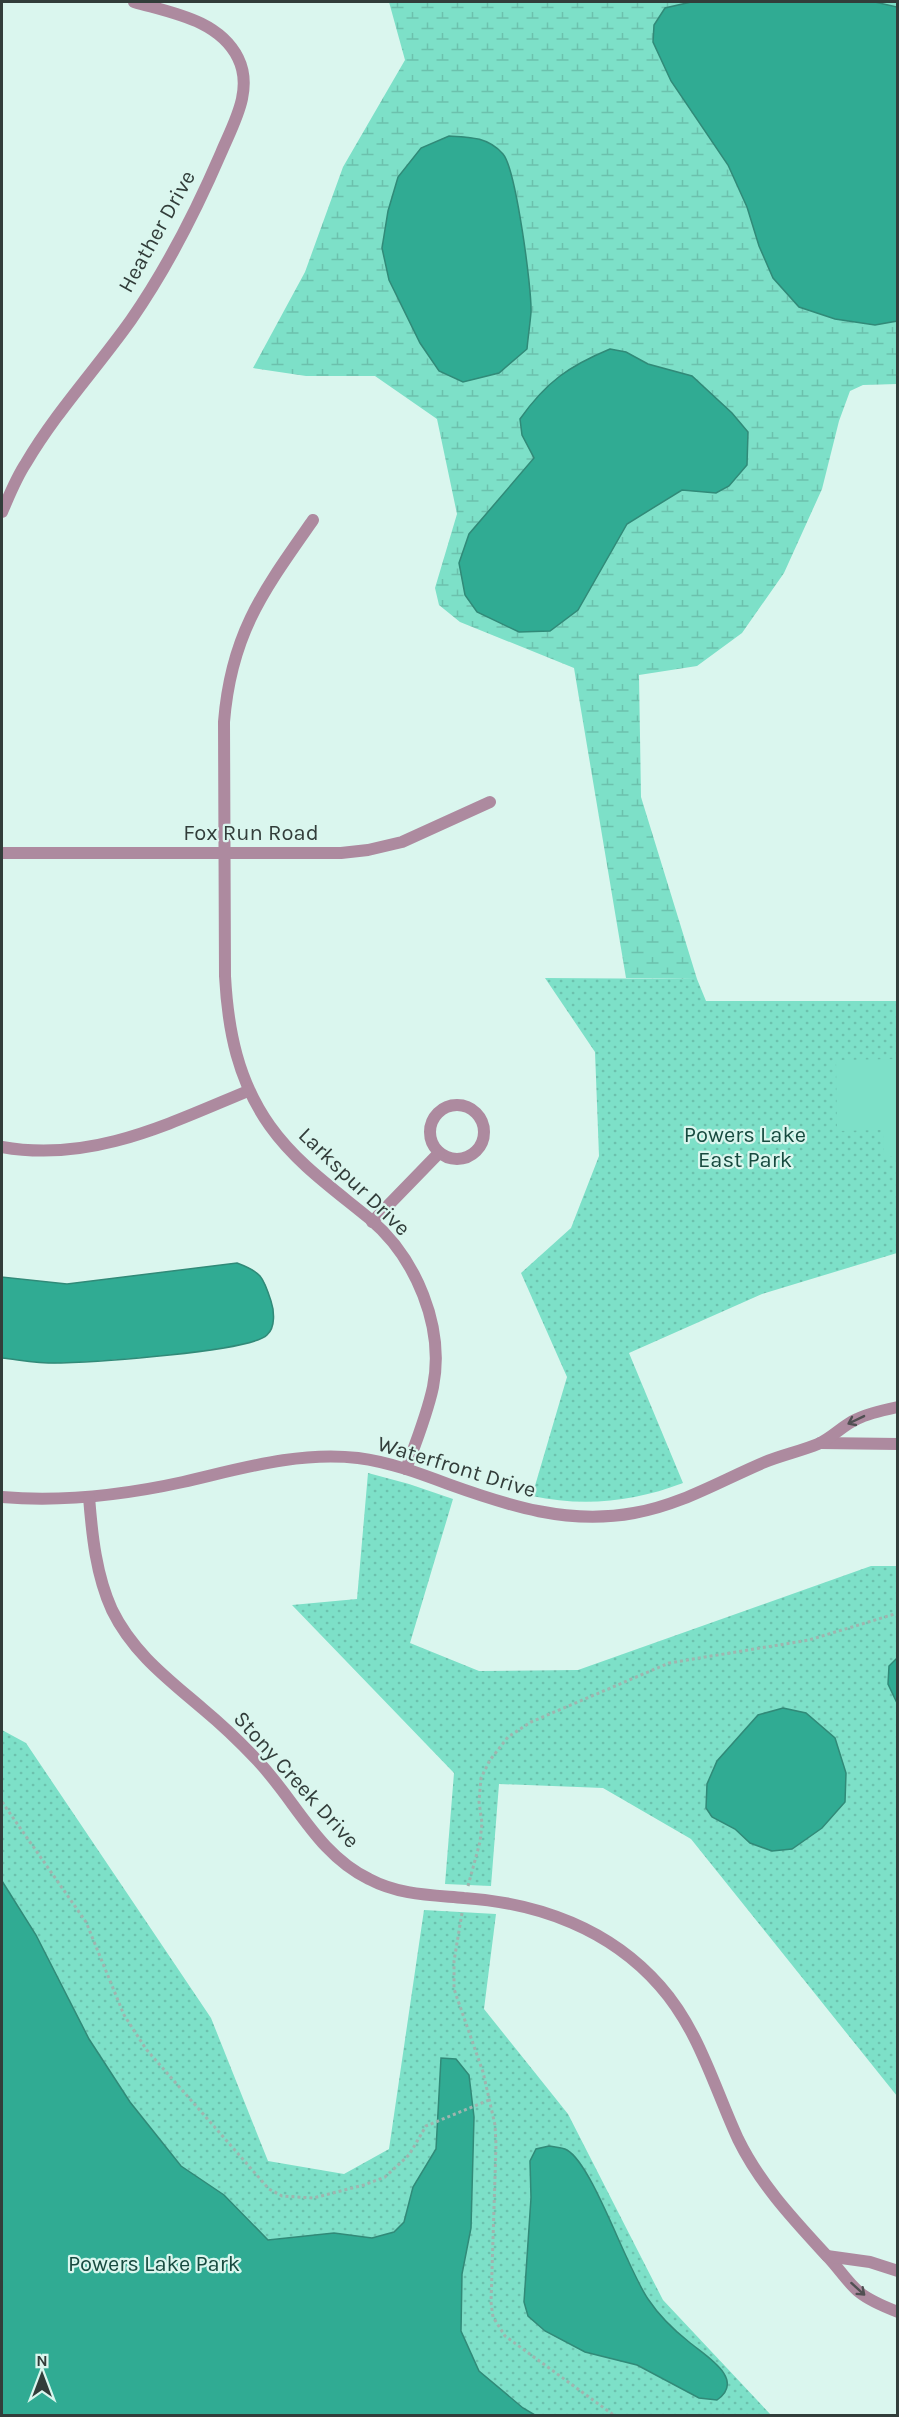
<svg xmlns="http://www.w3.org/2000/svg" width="899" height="2417" font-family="Karla,sans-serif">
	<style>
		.wetland { fill: url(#wetland-marsh) }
		.park { fill: url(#park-dots) }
		.pitch { fill: #7de0c8 }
		.water { fill: #30ab93; stroke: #318a78; stroke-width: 1.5 }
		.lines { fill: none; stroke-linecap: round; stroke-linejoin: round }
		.path { stroke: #9fb5af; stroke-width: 3; stroke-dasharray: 3 3; stroke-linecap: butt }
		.minor { stroke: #ad8a9f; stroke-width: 12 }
		.oneway { stroke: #515053 }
		.labels { text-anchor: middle; stroke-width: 4.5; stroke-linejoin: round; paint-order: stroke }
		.street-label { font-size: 22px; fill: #323d3a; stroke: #daf6ee }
		.park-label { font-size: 22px; fill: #174a3f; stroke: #daf6ee }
	</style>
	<defs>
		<pattern id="wetland-marsh" width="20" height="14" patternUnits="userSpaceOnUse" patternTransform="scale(1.5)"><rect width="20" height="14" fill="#7de0c8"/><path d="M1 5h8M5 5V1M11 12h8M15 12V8" fill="none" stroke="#6cc1ad"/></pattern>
		<pattern id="park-dots" width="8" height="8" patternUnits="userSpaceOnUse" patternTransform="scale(1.5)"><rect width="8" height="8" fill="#7de0c8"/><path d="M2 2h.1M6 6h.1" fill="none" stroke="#6cc1ad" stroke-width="1.8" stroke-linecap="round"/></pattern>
	</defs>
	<rect width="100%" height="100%" fill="#daf6ee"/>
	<!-- wetland -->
	<polygon class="wetland" points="389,2 897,2 897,384 863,385 850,391 839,421 822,489 784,573 742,633 697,666 639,675 641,797 697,979 626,978 574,668 460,622 439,605 435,588 457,514 437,419 375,376 306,376 253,368 305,272 343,167 405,60"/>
	<!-- park -->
	<g class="park">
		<path d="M 545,978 L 697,979 L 706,1001 L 897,1001 L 897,1253 L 762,1294 L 629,1353 L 683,1483 C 633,1502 584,1507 532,1496 L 567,1377 L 521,1273 L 571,1228 L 599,1156 L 595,1052 Z"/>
		<polygon points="368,1473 409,1484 453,1499 410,1643 479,1671 578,1670 871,1566 897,1566 897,2096 691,1839 603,1788 499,1784 491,1886 445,1884 454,1773 292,1605 357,1599"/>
		<polygon points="2,1730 26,1743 211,2018 268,2161 344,2174 389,2149 424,1910 496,1914 484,2009 568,2114 663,2300 771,2415 2,2415"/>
	</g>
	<!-- pitch -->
	<polygon class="pitch" points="897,1059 897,1156 884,1156 883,1130 837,1131 836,1060"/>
	<!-- water -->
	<g class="water">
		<polygon points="691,2 875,2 897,7 897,321 875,325 835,319 799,307 773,278 759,246 747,207 728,165 671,81 653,42 654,25 665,8"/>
		<path d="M 449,136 C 470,137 488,137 503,154 C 516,169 532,290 531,312 C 530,325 528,337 527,349 L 499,373 L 463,382 L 439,371 L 420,343 L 389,280 L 382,248 L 388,211 L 398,177 L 421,148 Z"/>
		<path d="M 610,349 L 626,352 L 648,364 L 692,376 L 732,413 L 748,432 L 747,465 L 729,486 L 716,493 L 682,490 L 627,524 L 578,610 L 550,631 L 519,632 L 477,612 L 465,595 L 459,563 L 469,534 L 534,458 L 522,435 L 520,419 C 546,382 569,366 610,349 Z"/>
		<path d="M 237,1263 C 261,1272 263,1276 271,1301 C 274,1310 276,1327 267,1335 C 250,1352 93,1362 61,1363 C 41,1364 21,1360 2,1358 L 2,1277 L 67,1284 Z"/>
		<polygon points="897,1658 897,1703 888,1684 889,1666"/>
		<polygon points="783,1708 806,1713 835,1738 846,1773 845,1802 822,1828 792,1849 772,1851 750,1843 735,1829 712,1817 706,1808 707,1784 717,1761 758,1715"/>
		<polygon points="2,1881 36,1935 89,2039 130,2102 181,2166 224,2195 268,2240 334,2233 372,2238 394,2232 404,2222 413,2187 436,2149 441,2058 456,2059 469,2075 474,2117 471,2228 462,2274 461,2331 479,2371 523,2408 535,2415 2,2415"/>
		<path d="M 549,2146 C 554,2147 562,2147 567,2150 C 593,2165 626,2267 648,2299 C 658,2314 675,2331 689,2342 C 704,2355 747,2379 717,2400 L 699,2398 L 637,2365 L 585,2352 L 545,2331 L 528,2316 L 524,2302 L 531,2198 L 530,2161 L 536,2149 Z"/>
	</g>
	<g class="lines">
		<!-- path -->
		<g class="path">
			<polyline points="2,1802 86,1922 124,2015 146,2049 269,2189 282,2196 313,2198 364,2185 385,2177 409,2155 426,2126 489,2100"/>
			<polyline points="468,1886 480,1842 482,1823 479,1802 481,1778 490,1760 508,1737 531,1722 669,1663 809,1640 898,1613"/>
			<polyline points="462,1913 454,1961 454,1989 483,2072 495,2125 496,2145 491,2302 493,2317 505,2336 615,2416"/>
		</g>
		<!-- minor -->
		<g class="minor">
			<path d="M 2,512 C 9,496 16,478 26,463 C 56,412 97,368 131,320 C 167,268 196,211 221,153 C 233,124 254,90 238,58 C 219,20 172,13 134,2"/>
			<path d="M 313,520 C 264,590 231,633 224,722 L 225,976 C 228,1031 238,1081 270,1126 C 297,1164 335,1190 370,1219 C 416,1258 445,1327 433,1387 C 427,1415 416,1442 406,1469"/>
			<polyline points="2,853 341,853 368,850 402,842 490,802"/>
			<circle cx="457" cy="1132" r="27"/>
			<path d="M 2,1147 C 91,1163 168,1124 248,1091"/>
			<polyline points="372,1222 439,1153"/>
			<polyline points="820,1443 898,1444"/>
			<path d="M 2,1497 C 62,1502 124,1495 183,1482 C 240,1469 298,1451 358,1458 C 389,1462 419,1473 448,1484 C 509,1506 568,1525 634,1513 C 681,1505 722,1480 765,1462 C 782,1455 801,1451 818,1444 C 832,1438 843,1425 857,1419 C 869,1413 884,1410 898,1407"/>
			<path d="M 89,1497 C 92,1535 96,1575 112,1610 C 133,1653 168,1679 203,1709 C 221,1724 240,1742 256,1759 C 295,1799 317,1854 369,1879 C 399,1895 431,1895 464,1898 C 539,1903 610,1929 660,1986 C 699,2030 714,2087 738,2139 C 760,2184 793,2219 827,2256 C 838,2267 847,2282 859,2292 C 870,2301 885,2307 898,2312"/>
			<polyline points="827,2256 870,2262 898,2271"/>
		</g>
	</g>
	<!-- one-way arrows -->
	<defs><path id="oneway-shaft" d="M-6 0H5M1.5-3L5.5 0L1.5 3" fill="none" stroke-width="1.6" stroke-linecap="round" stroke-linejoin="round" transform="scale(1.5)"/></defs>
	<g class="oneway">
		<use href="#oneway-shaft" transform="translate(856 1420) rotate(154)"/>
		<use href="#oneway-shaft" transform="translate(858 2289) rotate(42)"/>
	</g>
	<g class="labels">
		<!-- street labels -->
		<g class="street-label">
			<text transform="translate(156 231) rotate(-61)" y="8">Heather Drive</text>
			<text x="251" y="840">Fox Run Road</text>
			<text transform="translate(355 1181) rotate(44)" y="8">Larkspur Drive</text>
			<text transform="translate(457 1466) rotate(17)" y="8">Waterfront Drive</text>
			<text transform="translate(297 1779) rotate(48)" y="8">Stony Creek Drive</text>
		</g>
		<!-- park labels -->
		<g class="park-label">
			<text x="745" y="1142">Powers Lake<tspan x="745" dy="25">East Park</tspan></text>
			<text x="154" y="2271">Powers Lake Park</text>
		</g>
	</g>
	<!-- border -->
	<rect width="899" height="2417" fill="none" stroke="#323d3a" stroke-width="6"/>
	<!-- north arrow -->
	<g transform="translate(42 2375)" stroke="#daf6ee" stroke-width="4.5" paint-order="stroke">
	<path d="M0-4.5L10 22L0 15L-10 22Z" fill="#323d3a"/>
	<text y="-9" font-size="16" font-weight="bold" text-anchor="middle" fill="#323d3a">N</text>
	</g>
</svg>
